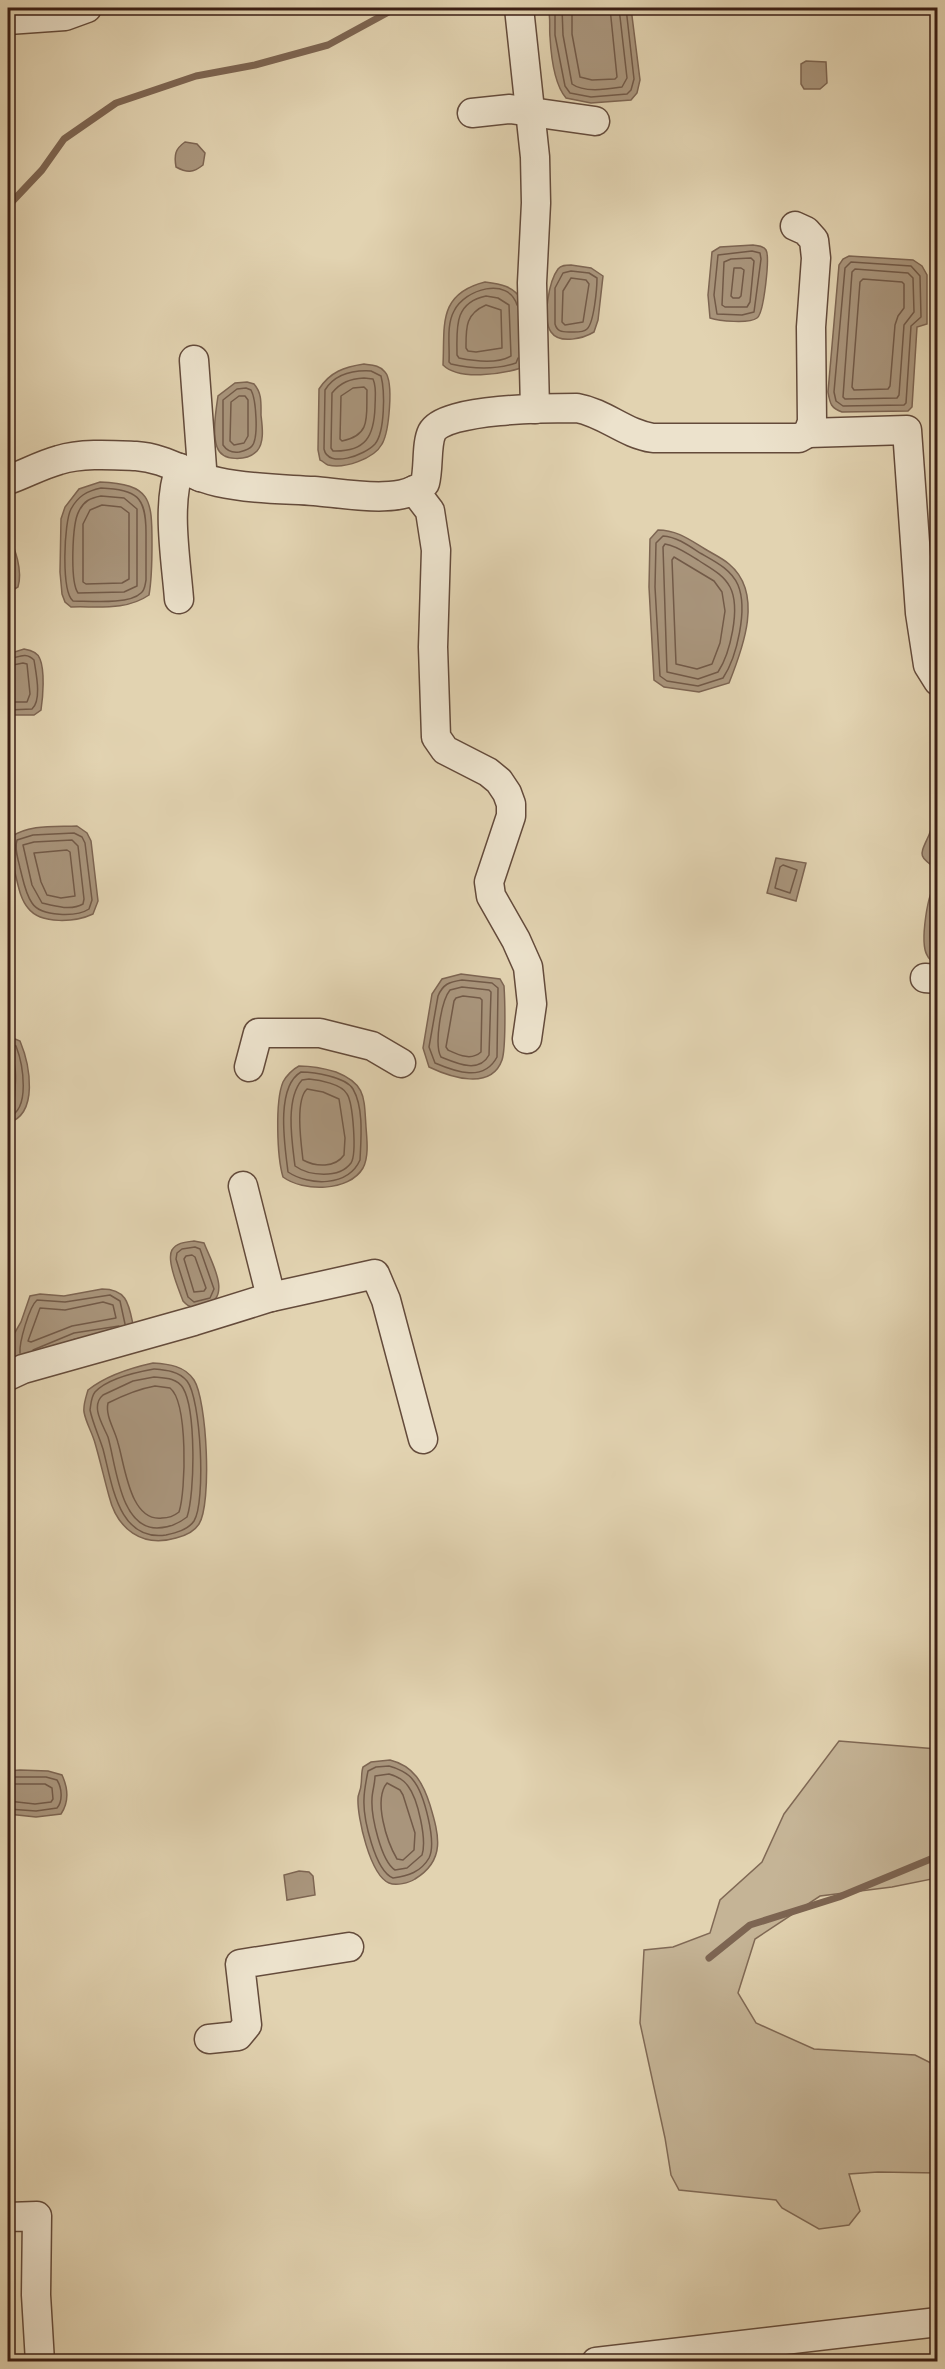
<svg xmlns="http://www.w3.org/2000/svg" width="945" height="2369" font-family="'IM FELL Great Primer',serif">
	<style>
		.green { fill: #c5b496; stroke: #806955; stroke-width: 1.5 }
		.water { fill: #a9957c; stroke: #7d6552; stroke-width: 1.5 }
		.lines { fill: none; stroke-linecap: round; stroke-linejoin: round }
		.shore { stroke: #725a48; stroke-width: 1.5 }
		.stream { stroke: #7d6552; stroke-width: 7 }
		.minor-casing { stroke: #644b3b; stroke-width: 31 }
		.minor { stroke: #ece2cc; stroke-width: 28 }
	</style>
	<rect width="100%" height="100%" fill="#e2d3b1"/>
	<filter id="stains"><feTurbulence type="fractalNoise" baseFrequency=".00333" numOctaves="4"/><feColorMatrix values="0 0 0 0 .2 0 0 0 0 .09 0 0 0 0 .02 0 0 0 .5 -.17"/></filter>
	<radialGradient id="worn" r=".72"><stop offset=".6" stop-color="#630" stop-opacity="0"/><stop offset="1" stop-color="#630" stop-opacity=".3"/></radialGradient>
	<!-- green -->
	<polygon class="green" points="839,1741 937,1749 937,1878 892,1887 820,1896 755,1939 738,1993 756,2023 814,2049 915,2055 937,2066 938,2173 878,2172 849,2174 860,2211 849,2225 819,2229 782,2208 776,2200 679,2190 671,2175 665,2138 640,2023 644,1950 673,1947 710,1933 720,1900 762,1862 784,1814"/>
	<!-- water -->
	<g class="water">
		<path d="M 548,8 L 631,8 L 640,80 L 637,93 L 631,100 L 591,103 L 566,98 C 554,84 551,55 550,37 C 549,27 551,17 548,8 Z"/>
		<polygon points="806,61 826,62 827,83 820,89 804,89 801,84 801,64"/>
		<path d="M 185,142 L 197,144 L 205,153 L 203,165 C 193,173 187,173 176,167 C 174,155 175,149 185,142 Z"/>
		<path d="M 753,245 C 757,246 763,245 766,250 C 770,257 764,313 757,318 C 749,324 719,321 710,318 L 708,295 L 712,252 L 720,247 Z"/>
		<path d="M 849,256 L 913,260 L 922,266 L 927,275 L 927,324 L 917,327 L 912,407 L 908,411 L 842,412 C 831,408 830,404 828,392 L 839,265 L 843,259 Z"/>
		<path d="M 571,265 L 591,268 L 603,276 L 598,320 L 594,332 C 584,338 560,345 551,332 C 542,319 549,281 558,269 C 561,265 566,265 571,265 Z"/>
		<path d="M 485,282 C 501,284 513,286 522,300 L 521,368 C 502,374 459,381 443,365 C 445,326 437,294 485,282 Z"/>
		<path d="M 364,364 C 371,365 380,365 385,372 C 394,382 389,432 382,444 C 374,459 344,469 328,465 C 325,464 323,461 320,460 L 318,450 L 319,389 C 330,372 344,367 364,364 Z"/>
		<path d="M 247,382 L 254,384 C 262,393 261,403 261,415 C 262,425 265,442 257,451 C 247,461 222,462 217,447 C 212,433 216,410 218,396 L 235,383 Z"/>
		<path d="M 100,482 C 151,484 152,499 152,544 C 152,562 152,578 149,595 C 126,611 97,606 71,607 L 65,602 L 62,594 L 60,572 L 61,519 L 65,507 L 79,489 Z"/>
		<path d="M 658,530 C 677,530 690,540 705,549 C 713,554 722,558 729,564 C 764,593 743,648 729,683 L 699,692 L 664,687 L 654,680 L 649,587 L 650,539 Z"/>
		<path d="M 8,533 C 15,549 23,570 18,587 L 8,593 Z"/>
		<path d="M 24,649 C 30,650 38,652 40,659 C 45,671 43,697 41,710 L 34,715 L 8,715 L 8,654 Z"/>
		<path d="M 937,808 L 937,869 C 917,856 920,855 929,835 C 933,826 933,816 937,808 Z"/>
		<path d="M 77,826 L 87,833 L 91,841 L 98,901 L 93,914 C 76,922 41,925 28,908 C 20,899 18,884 15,873 C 12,860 9,850 11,837 C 29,824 56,827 77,826 Z"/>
		<polygon points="776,858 806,863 796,901 767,893"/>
		<path d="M 937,883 L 937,963 C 933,962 929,960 927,955 C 920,943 927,891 937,883 Z"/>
		<path d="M 461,974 L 500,979 L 504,986 C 505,1001 506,1048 502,1060 C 491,1091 450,1077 429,1067 L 423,1048 L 432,994 L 442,979 Z"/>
		<path d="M 8,1036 L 20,1041 C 30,1065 39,1114 8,1123 Z"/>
		<path d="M 299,1066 C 312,1066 323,1068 336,1072 C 366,1084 364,1097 366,1127 C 367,1140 369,1157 363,1168 C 349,1192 303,1192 283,1177 C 277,1157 275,1101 283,1082 C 286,1076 293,1069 299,1066 Z"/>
		<path d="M 194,1241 L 204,1243 C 211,1261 233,1298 205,1305 C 195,1308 190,1309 183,1301 C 179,1290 166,1260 172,1250 C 177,1242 187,1242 194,1241 Z"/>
		<path d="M 102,1289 C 129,1289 129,1307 134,1329 L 75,1339 L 17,1363 L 12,1357 L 14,1334 L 21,1322 L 30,1296 L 40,1294 L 64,1296 Z"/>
		<path d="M 153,1363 C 169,1364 185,1366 194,1380 C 207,1400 212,1504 199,1524 C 194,1532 184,1536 176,1538 C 142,1548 117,1529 109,1496 C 104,1478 100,1460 95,1443 C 92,1432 86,1423 84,1412 C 83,1405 86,1397 88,1390 C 107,1375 130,1368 153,1363 Z"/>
		<path d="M 390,1760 C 414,1766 423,1783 430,1805 C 439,1835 446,1860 415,1879 C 409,1883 396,1886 389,1883 C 370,1875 357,1817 358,1798 C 358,1794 361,1790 361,1785 C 362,1779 361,1773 363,1767 L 371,1762 Z"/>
		<path d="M 20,1770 L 48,1771 L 62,1775 C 68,1788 69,1802 61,1814 L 36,1817 L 8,1814 L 8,1771 Z"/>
		<polygon points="299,1871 309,1872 313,1876 315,1895 287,1900 284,1875"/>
	</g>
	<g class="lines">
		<!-- shore -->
		<g class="shore">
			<polyline points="555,8 555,35 565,86 570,93 591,97 627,94 631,90 634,79 626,8"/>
			<path d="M 562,8 L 563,35 L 572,84 C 584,93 608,89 622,87 L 627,78 L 619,8"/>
			<polyline points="572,8 572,34 580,77 592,80 615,79 617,77 610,8"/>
			<polygon points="752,251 760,253 761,259 754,312 742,315 717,314 714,295 718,255"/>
			<polygon points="731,259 751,258 754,261 750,302 747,307 725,307 722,305 724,262"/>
			<polygon points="851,262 911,266 920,276 921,317 911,326 906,403 904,405 843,406 836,401 834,392 845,268"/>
			<polygon points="734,268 741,268 744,270 741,296 739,298 733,298 731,296"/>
			<polygon points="855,269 908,273 913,278 914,312 904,325 899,395 897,398 845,399 843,397 852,272"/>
			<path d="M 571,271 L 589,273 L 597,278 C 597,288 594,323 587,329 C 583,333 575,332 569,332 C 561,332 557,331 555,324 L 555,288 L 563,273 Z"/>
			<polygon points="571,278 586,280 589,284 583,322 565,325 562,322 563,291"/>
			<polygon points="863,279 902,282 904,284 904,308 898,316 895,325 890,386 888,389 854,390 852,387 860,282"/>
			<path d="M 486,296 L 498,298 L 509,305 L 511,356 C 497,364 474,361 459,358 L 457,355 C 457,329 453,303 486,296 Z"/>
			<path d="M 486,305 L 501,310 L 502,348 L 476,352 L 468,351 L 466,348 C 466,328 465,314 486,305 Z"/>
			<path d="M 517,305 C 508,276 465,289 454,311 C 446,326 450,345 449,362 L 451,364 C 473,369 495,370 516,363 L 518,358"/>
			<path d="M 371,371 L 381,376 C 385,391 385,432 375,444 C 365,455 328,469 324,449 L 325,390 C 335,374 352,370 371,371 Z"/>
			<path d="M 364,378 L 373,379 C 377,388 375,398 375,407 C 374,436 366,452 333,451 L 331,448 L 332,393 C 341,382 350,379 364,378 Z"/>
			<path d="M 364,387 L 367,390 C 366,416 372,435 342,441 L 340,439 L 341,396 L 353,388 Z"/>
			<path d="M 246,388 L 251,390 C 256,399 259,438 252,446 C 249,450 243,451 239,452 C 232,453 227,451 223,445 L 223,400 L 237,389 Z"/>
			<polygon points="239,396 245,396 248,400 248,436 244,443 234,445 230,441 231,402"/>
			<path d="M 101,488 C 137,490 146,496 146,533 C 146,548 146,564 146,580 C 145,585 145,590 141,593 C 129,605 89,601 73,601 C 61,591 64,522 71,509 C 78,496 87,491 101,488 Z"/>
			<path d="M 101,496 L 124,498 L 137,509 L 137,586 L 124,592 L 78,593 C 70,582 72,523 79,511 C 84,501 90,498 101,496 Z"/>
			<polygon points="102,505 121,507 129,513 129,579 122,583 86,584 83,582 83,524 90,510"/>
			<path d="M 663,536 C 677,537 688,545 700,553 C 714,561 731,569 738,585 C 748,609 737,657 723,678 L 698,686 L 667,681 L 660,676 L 655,587 L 656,543 Z"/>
			<path d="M 665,544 C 678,546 687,554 698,560 C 710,568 723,574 730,587 C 741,608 730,654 718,672 L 698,679 L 667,672 L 663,547 Z"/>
			<polygon points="674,557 714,581 722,592 725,611 720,643 712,664 697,669 676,664 672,560"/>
			<path d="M 8,659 C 18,658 25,651 34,660 C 36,673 42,700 32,709 L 8,710"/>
			<polyline points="8,666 23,663 27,664 30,694 27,702 8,702"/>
			<path d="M 74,833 L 82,837 L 85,843 L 92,900 L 89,909 C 77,917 41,917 32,903 C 25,893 23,879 20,868 C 18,858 14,849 17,840 L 33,835 Z"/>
			<path d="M 72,840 L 78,846 L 84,899 L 83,904 C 71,911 54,906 42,903 L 32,885 L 23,845 L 34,842 Z"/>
			<polygon points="67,850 70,852 75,896 61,898 47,895 41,882 34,853"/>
			<polygon points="783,865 797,870 790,893 775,888 780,867"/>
			<path d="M 938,891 C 932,906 924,948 938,957"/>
			<path d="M 462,980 L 492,983 L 498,988 L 497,1057 C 484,1082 456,1072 435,1063 L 429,1047 L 438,996 C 443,984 449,982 462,980 Z"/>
			<path d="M 462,987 L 489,990 L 491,992 L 489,1055 C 479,1074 456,1063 441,1057 C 434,1045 441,1001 450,990 Z"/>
			<path d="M 463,996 L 480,998 L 482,1000 L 481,1052 C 471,1061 459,1055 448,1050 L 446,1047 L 454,1001 L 456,998 Z"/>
			<path d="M 8,1042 L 16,1046 C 23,1064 31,1110 8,1117"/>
			<path d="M 8,1049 C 19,1063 15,1087 14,1103 L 8,1109"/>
			<path d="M 301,1072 C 314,1072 346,1077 353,1089 C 364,1108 361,1139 360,1160 C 348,1187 309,1186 288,1172 C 285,1147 275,1087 301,1072 Z"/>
			<path d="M 309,1079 C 319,1080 342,1084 347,1094 C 353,1103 357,1154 351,1163 C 339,1179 309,1176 295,1166 C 292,1142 285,1099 302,1080 Z"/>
			<path d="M 307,1089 L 323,1092 L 339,1099 L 345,1138 L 344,1155 C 335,1168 316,1167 303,1160 C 301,1143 295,1100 307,1089 Z"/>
			<polygon points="195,1247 200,1249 214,1289 210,1298 194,1302 188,1297 176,1259 177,1253 182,1249"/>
			<polygon points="192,1255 195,1257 206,1288 204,1291 194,1292 184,1259 186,1256"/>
			<polygon points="103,1302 113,1305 116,1318 72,1326 31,1342 28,1341 40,1308 65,1310"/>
			<polyline points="33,1350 74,1333 119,1326"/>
			<path d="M 20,1353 C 19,1343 29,1307 37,1300 L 65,1302 L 110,1295 L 120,1301 L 125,1324"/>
			<path d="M 154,1369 C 166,1370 179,1371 187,1381 C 201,1398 206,1502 194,1521 C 188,1530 175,1533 166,1535 C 118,1542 112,1483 103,1449 C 99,1436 93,1424 90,1410 C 91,1404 91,1397 95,1392 C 107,1379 137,1372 154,1369 Z"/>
			<path d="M 154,1377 C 165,1378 177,1378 183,1388 C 196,1410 195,1493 187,1517 C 178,1524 169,1528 157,1528 C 120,1528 116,1465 108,1437 C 103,1425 90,1406 103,1395 L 133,1381 Z"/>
			<path d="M 155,1386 L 170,1388 C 188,1402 186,1491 179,1512 C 174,1516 168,1518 162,1518 C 130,1522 125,1466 118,1443 C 115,1430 105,1416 108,1403 C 124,1395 138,1389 155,1386 Z"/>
			<path d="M 389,1766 C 397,1768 408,1773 413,1780 C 424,1793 437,1842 429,1858 C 421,1872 408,1876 393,1878 C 375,1871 363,1818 364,1799 C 364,1794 367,1776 368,1771 L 376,1767 Z"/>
			<path d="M 389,1774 C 396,1776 404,1780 408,1786 C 418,1799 427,1840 422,1855 L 407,1868 L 395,1870 C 381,1861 371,1816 372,1799 C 372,1792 375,1784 375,1776 Z"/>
			<path d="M 8,1777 L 46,1777 L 57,1780 C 62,1788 63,1801 57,1808 L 36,1811 L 8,1809"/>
			<path d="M 387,1783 L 400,1790 L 403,1795 L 415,1833 L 414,1850 L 403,1860 L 397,1859 C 387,1842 373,1800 387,1783 Z"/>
			<polyline points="8,1784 45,1784 52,1788 53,1799 51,1802 35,1804 8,1801"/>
		</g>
		<!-- stream -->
		<g class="stream">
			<polyline points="8,206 42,170 64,139 116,103 196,76 255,65 328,45 396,8"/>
			<polyline points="709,1958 750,1925 839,1897 938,1856"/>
		</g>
		<!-- minor casing -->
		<g class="minor-casing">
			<g id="minor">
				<polyline points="519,8 535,157 536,203 532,283 535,409"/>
				<polyline points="8,20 65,16 87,8"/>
				<polyline points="472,113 510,109 595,121"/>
				<polyline points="194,360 202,468 200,477"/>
				<polyline points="808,433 907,430 920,613 928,665 938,681"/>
				<path d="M 8,480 C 25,474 41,465 59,460 C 82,453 112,455 136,456 C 167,458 189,476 218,482 C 250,489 282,489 314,491 C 342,493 403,506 425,483 C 429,468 426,444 432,432 C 444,408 551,408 577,408 C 605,413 625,434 653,438 L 799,438 L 808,433 L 812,422 L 811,327 L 816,258 L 814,240 L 806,231 L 795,226"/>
				<polyline points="414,490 430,511 436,550 433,647 436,737 445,750 488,772 499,781 507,793 511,804 511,816 489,882 491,896 516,940 528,967 532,1004 527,1039"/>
				<path d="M 179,599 C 176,560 166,504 180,468"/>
				<polyline points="925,978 938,979"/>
				<polyline points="249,1067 258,1033 320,1033 372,1046 401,1063"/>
				<polyline points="243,1186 271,1297"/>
				<polyline points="8,1376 23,1369 194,1321 271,1297 375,1274 386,1300 423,1439"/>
				<polyline points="209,2039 238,2036 247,2025 240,1964 349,1947"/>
				<polyline points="8,2217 37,2216 36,2295 40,2362"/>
				<polyline points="596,2362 938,2322"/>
			</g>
		</g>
		<!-- minor -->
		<use href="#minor" class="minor"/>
	</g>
	<!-- margin -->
	<rect width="945" height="2369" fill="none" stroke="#e2d3b1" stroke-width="30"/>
	<rect x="9" y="9" width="927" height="2351" fill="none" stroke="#3a1e14" stroke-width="3"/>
	<rect x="15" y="15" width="915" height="2339" fill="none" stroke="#3a1e14" stroke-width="1.5"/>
	<rect width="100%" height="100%" filter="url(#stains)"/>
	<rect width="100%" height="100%" fill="url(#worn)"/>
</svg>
